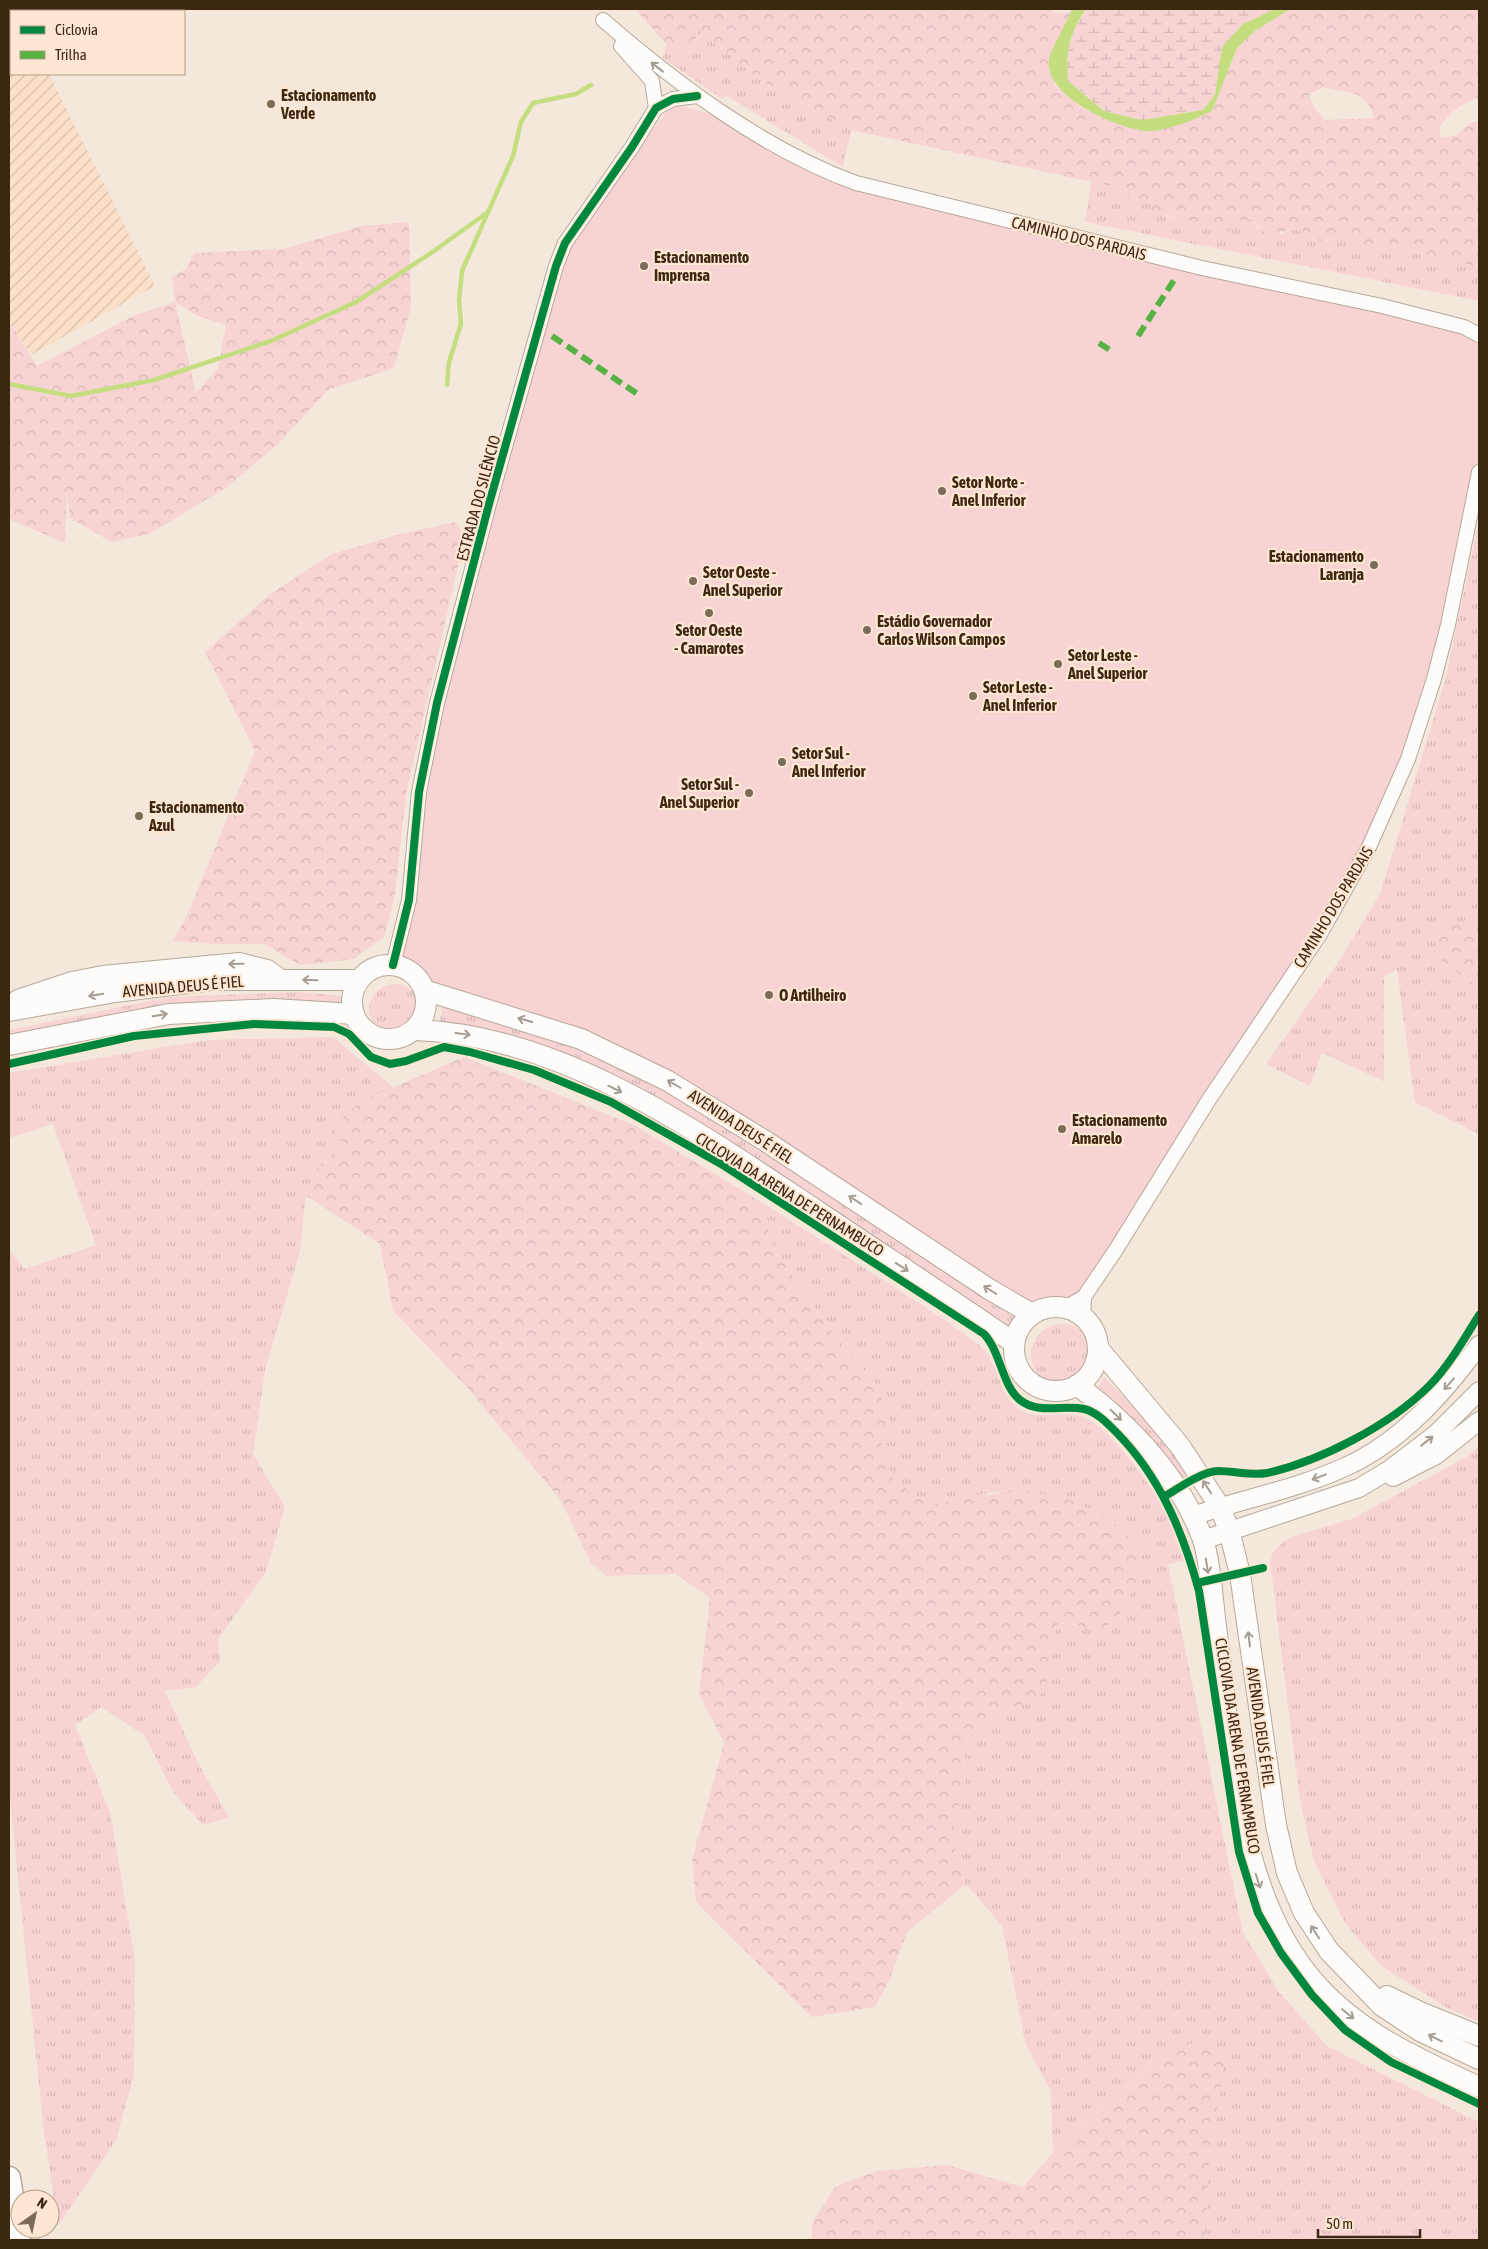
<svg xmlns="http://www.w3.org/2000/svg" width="1488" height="2249" font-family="'Asap Condensed',sans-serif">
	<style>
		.industrial { fill: url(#industrial-furrows) }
		.grass { fill: url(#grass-tufts) }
		.forest { fill: url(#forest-crowns); fill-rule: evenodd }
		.wetland { fill: url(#wetland-marsh) }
		.pitch { fill: #f7d3d4 }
		.water { fill: #c4de7f }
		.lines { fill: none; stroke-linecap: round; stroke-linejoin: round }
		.stream { stroke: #c4de7f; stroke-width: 4.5 }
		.minor-casing { stroke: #b6a798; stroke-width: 16 }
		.tertiary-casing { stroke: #b6a798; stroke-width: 20 }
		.secondary-casing { stroke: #b6a798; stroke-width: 22 }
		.trunk-casing { stroke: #b6a798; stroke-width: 25 }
		.minor { stroke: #fdfcfa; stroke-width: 14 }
		.tertiary { stroke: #fdfcfa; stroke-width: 18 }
		.secondary { stroke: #fdfcfa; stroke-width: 20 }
		.trunk { stroke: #fdfcfa; stroke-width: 22 }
		.quiet { stroke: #57b244; stroke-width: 6; stroke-dasharray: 12 6; stroke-linecap: butt }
		.cycleway-casing { stroke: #fee7d2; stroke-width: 11 }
		.cycleway { stroke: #00873e; stroke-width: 8 }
		.oneway { stroke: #a69c91 }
		.poi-dot { fill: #7c6b58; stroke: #fee7d2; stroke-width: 2 }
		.labels { text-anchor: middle; stroke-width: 4.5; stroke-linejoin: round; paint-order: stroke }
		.poi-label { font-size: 16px; font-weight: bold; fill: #3c2711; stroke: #fee7d2; text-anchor: start }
		.street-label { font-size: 16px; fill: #3c2711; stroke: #fee7d2 }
	</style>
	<defs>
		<pattern id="industrial-furrows" width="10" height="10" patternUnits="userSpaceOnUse" patternTransform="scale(1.25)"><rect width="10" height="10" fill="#fae0c8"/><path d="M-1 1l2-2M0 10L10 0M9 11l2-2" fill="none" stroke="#d7c0ab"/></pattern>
		<pattern id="grass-tufts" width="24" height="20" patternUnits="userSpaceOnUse" patternTransform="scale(1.25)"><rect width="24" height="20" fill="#f7d3d4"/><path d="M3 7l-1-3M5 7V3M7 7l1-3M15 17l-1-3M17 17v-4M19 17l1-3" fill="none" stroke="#d5b5b5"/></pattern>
		<pattern id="forest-crowns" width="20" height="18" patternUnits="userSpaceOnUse" patternTransform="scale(1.25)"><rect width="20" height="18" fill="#f7d3d4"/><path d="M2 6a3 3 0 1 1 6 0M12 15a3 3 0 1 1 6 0" fill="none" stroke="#d5b5b5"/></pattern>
		<pattern id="wetland-marsh" width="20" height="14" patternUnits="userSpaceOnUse" patternTransform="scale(1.25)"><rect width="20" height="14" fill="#f7d3d4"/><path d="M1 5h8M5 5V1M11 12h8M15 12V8" fill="none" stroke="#d5b5b5"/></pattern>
	</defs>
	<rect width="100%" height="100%" fill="#f4e8dc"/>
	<!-- industrial -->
	<polygon class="industrial" points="9,9 17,9 18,11 11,11 11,74 49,74 154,284 153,287 31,355 9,321"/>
	<!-- grass -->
	<g class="grass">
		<polygon points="699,30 759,79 851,130 843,167 727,96 722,99 663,58 666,44 684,49"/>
		<polygon points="1091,182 1116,187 1136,200 1144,198 1151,203 1151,209 1167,217 1176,216 1186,222 1198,221 1213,230 1227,232 1239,221 1252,219 1258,228 1280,234 1295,229 1306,233 1320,241 1346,238 1375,251 1394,247 1479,267 1479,301 1085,222"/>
		<polygon points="1479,521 1479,922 1454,922 1434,955 1479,990 1479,1134 1415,1102 1397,970 1384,976 1384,1081 1322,1053 1310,1086 1266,1064 1339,961 1380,894 1445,681"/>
		<circle cx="395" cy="1010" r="26"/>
		<polygon points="300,992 352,997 349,1018 211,1011 9,1042 9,1030 169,997"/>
		<polygon points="442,1007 499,1021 600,1057 695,1107 760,1146 1025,1321 1013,1338 594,1074 439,1029"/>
		<polygon points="333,1037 394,1088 363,1100 335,1158 321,1164 306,1196 300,1251 265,1370 253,1454 285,1507 266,1572 218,1639 220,1661 196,1687 165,1691 197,1761 229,1817 203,1825 174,1793 145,1736 101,1707 75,1725 110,1812 135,1961 134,2075 116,2140 58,2226 43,2125 9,1788 9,1250 25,1269 96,1245 53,1124 9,1138 9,1073 208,1040"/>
		<path d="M 763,1203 C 806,1230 848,1258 891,1285 C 920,1304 951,1323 979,1345 C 999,1361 997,1393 1018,1408 C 1034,1421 1062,1411 1081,1416 C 1107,1424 1150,1483 1163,1508 C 1171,1525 1177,1544 1184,1561 L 1168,1564 L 1243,1933 L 1279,1992 L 1327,2046 L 1479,2122 L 1479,2240 L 1204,2240 L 1211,2143 L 1224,2062 L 1153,2061 L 1053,2153 L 1051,2091 L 1026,2045 L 1002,1926 L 966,1884 L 955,1853 L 954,1822 L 966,1785 L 963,1750 L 967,1737 L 996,1709 L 1022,1705 L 1053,1670 L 1050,1644 L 1059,1623 L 1079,1625 L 1099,1632 L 1016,1488 C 988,1495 964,1495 937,1506 L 918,1498 L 892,1477 L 880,1451 L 889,1421 L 877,1386 L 824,1322 L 772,1246 Z"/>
		<circle cx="1062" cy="1355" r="31"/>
		<path d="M 1104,1377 L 1147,1420 L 1195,1481 L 1184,1482 C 1159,1448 1133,1414 1098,1388 Z"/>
		<polygon points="1479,1446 1479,2021 1447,2008 1381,1966 1345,1923 1314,1861 1300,1801 1270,1561 1273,1552 1284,1541 1296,1535 1352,1519 1468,1456"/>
	</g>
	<!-- forest -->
	<g class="forest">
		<path d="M 635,9 L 1048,9 L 1058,13 L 1072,12 L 1049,60 L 1055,85 L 1084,109 L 1116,124 L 1212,111 L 1237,48 L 1255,31 L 1290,9 L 1479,9 L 1479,98 C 1460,104 1451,111 1439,128 L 1441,137 L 1455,136 L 1472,122 L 1479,122 L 1479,267 L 1394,247 L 1375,251 L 1346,238 L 1320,241 L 1306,233 L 1295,229 L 1266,235 L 1252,219 L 1239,221 L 1227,232 L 1213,230 L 1198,221 L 1186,222 L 1176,216 L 1155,214 L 1151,209 L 1151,203 L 1144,198 L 1136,200 L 1116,187 L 851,130 L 759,79 L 699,30 L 694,42 L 684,49 L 666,44 ZM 1323,87 C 1349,94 1366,88 1374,118 L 1325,120 L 1315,109 L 1309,95 Z"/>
		<path d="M 409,222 L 411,307 L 394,368 L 328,390 L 276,446 L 227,487 L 149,534 L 111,542 L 70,518 L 67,492 L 65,543 L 9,519 L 9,321 L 37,366 L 133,316 L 175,302 L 172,277 L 186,269 L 194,253 L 283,249 L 362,226 ZM 175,302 L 198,316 L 226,325 L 218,369 L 196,393 Z"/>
		<polygon points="455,522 465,535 406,794 395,894 385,936 354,959 300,965 264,944 214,944 173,941 188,913 255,751 205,652 270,594 332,554 393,536"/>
		<polygon points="1454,922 1479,922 1479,990 1434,955 1437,936"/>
		<polygon points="464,1057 634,1125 763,1203 772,1246 824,1322 877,1386 889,1421 880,1451 892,1477 918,1498 937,1506 958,1497 994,1494 1016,1488 1073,1501 1105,1515 1138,1545 1139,1579 1123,1610 1099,1633 1079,1625 1059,1623 1050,1644 1053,1670 1040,1696 1022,1705 996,1709 967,1737 963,1750 966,1785 954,1822 955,1853 966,1884 907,1932 889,1981 875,2007 812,2017 696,1902 692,1860 724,1743 699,1694 710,1598 676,1574 607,1576 591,1563 560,1499 466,1386 393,1311 380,1244 306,1196 321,1164 335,1158 342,1143 335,1132 344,1116 363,1100"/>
		<polygon points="1194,2042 1225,2062 1211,2143 1204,2240 812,2240 812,2223 835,2187 876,2171 946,2165 1023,2187 1053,2153 1154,2061"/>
	</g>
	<!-- wetland -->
	<path class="wetland" d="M 1087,9 L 1275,9 L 1222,47 L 1215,95 L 1203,110 L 1142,120 L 1104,111 L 1068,81 C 1066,50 1069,35 1087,9 Z"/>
	<!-- pitch -->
	<polygon class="pitch" points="673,104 708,113 784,158 834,181 1479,335 1479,472 1434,679 1369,847 1084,1297 1059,1307 1026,1312 668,1081 454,1000 419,981 404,968 393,965 419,792 556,266 632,147 655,127"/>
	<!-- water -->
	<path class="water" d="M 1071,9 L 1086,9 C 1069,35 1066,50 1068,81 L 1104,111 L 1142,120 L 1203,110 L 1215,95 L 1222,47 L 1243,24 L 1275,9 L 1290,9 L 1255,31 L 1237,48 L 1212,111 C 1197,119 1168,130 1151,131 C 1120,131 1044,97 1049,60 C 1050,51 1067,22 1071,12 Z"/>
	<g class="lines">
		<!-- stream -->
		<g class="stream">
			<polyline points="9,384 71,396 154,380 271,341 356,302 434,251 488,212"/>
			<polyline points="447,385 449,362 461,324 459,300 462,271 513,156 521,122 533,103 576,94 591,85"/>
		</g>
		<!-- minor casing -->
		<g class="minor-casing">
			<g id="minor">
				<path d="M 603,20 C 677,84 763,149 856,183 L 1202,268 L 1382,306 L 1464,327 L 1479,335"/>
				<polyline points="621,46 652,81 656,108"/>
				<polyline points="393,965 409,900 419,792 437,703 489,504 556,266 565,243 632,147 656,108 673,99 697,96"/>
				<polyline points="1065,1308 1084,1297 1117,1248 1208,1101 1320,934 1369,847 1408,759 1434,679 1448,625 1479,472"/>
				<polyline points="1083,1317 1084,1297"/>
			</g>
		</g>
		<!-- tertiary casing -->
		<g class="tertiary-casing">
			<g id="tertiary">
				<polyline points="1393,1477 1436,1455 1479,1421"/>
				<path d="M 1193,1516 C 1243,1499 1297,1489 1345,1467 C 1401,1442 1444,1393 1479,1345"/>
				<polyline points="1203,1540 1359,1488 1389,1470 1435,1435 1479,1391"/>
			</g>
		</g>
		<!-- secondary casing -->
		<g class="secondary-casing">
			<g id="secondary">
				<circle cx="389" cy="1002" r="37"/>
				<polyline points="424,990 581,1039 668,1081 767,1142 989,1289 1032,1314"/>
				<polyline points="18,1000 72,982 103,976 239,963 267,970 277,977"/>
				<polyline points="9,1011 115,992 212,980 359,980"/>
				<path d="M 415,1030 C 563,1035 700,1133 819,1212 C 884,1256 950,1298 1014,1343"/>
				<polyline points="9,1045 169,1014 274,1009 354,1014"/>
				<circle cx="1056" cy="1349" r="42"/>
				<polyline points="1098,1348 1180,1446 1220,1507 1229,1530 1240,1574 1276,1825 1287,1873 1304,1913 1329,1951 1382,2006 1420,2031 1479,2059"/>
				<path d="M 1077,1385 C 1130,1425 1178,1474 1202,1537 C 1210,1558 1213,1602 1216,1627 C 1232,1743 1235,1897 1319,1987 C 1363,2035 1421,2060 1479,2087"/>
				<polyline points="1387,1996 1420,2012 1479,2036"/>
			</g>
		</g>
		<!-- trunk casing -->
		<g class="trunk-casing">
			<polyline id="trunk" points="9,2178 19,2240"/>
		</g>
		<!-- minor -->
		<use href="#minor" class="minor"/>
		<!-- tertiary -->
		<use href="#tertiary" class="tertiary"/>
		<!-- secondary -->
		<use href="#secondary" class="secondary"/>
		<!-- trunk -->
		<use href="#trunk" class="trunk"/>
		<!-- quiet -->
		<g class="quiet">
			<polyline points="552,336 639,395"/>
			<polyline points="1138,336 1176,277"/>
			<polyline points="1099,343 1113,352"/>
		</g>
		<!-- cycleway casing -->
		<g class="cycleway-casing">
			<g id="cycleway">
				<polyline points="393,965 409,900 419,792 437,703 489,504 556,266 565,243 632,147 656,108 673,99 697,96"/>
				<path d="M 9,1064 L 134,1036 L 254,1024 L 334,1027 L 349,1034 L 371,1057 L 390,1064 L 406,1061 L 444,1047 L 470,1052 L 534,1070 L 611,1102 L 721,1164 L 984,1334 C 1001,1352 1002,1386 1020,1400 C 1039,1415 1063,1404 1084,1409 C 1097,1412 1108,1424 1117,1433 C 1160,1477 1183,1532 1199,1591 L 1239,1852 L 1258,1913 L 1281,1953 L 1312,1995 L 1345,2030 L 1391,2062 L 1479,2104"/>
				<path d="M 1164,1497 C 1177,1489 1203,1471 1218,1471 C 1235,1471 1250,1476 1267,1473 C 1321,1461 1390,1425 1429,1386 C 1449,1366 1464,1339 1479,1315"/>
				<polyline points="1197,1583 1263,1568"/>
			</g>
		</g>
		<!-- cycleway -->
		<use href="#cycleway" class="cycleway"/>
	</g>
	<!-- one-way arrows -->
	<defs><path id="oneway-shaft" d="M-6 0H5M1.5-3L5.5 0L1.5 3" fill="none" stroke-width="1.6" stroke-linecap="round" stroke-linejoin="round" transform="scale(1.25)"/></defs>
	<g class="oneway">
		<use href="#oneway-shaft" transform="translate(657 67) rotate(-142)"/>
		<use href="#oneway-shaft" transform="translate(236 964) rotate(179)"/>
		<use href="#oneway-shaft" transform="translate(310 980) rotate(-178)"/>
		<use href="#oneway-shaft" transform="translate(96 995) rotate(170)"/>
		<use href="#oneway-shaft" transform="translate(160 1015) rotate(-9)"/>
		<use href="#oneway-shaft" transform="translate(525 1020) rotate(-164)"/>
		<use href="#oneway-shaft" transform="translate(463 1034) rotate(8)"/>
		<use href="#oneway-shaft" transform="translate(674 1084) rotate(-150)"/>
		<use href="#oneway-shaft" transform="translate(615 1089) rotate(26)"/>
		<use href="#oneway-shaft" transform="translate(855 1200) rotate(-146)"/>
		<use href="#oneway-shaft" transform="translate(902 1267) rotate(34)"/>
		<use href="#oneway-shaft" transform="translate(990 1290) rotate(-148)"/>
		<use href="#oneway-shaft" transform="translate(1449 1384) rotate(132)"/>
		<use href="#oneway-shaft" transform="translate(1116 1415) rotate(44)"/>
		<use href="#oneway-shaft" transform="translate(1427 1441) rotate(-38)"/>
		<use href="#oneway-shaft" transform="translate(1319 1477) rotate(159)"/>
		<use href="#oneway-shaft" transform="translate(1207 1487) rotate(-123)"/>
		<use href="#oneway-shaft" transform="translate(1207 1566) rotate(81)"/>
		<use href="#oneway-shaft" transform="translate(1249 1639) rotate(-97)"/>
		<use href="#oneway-shaft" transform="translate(1258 1881) rotate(72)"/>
		<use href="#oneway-shaft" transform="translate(1315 1932) rotate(-123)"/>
		<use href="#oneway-shaft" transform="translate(1348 2014) rotate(39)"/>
		<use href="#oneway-shaft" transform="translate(1435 2038) rotate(-153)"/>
	</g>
	<!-- markers -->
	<g class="poi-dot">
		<circle cx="271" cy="104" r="5"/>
		<circle cx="644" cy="266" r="5"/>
		<circle cx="942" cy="491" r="5"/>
		<circle cx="1374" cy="565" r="5"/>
		<circle cx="693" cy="581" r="5"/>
		<circle cx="709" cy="613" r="5"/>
		<circle cx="867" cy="630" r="5"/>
		<circle cx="1058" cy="664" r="5"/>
		<circle cx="973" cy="696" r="5"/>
		<circle cx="782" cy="762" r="5"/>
		<circle cx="749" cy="793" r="5"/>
		<circle cx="139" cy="816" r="5"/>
		<circle cx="769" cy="995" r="5"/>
		<circle cx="1062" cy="1129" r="5"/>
	</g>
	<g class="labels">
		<!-- poi labels -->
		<g class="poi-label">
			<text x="281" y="101">Estacionamento<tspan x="281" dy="18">Verde</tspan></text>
			<text x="654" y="263">Estacionamento<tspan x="654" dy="18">Imprensa</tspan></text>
			<text x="952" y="488">Setor Norte -<tspan x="952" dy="18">Anel Inferior</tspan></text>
			<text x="1364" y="562" text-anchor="end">Estacionamento<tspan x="1364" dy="18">Laranja</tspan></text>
			<text x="703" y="578">Setor Oeste -<tspan x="703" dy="18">Anel Superior</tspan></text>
			<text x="877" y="627">Estádio Governador<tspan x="877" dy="18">Carlos Wilson Campos</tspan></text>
			<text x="709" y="636" text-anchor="middle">Setor Oeste<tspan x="709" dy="18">- Camarotes</tspan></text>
			<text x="1068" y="661">Setor Leste -<tspan x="1068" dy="18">Anel Superior</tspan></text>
			<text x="983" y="693">Setor Leste -<tspan x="983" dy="18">Anel Inferior</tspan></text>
			<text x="792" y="759">Setor Sul -<tspan x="792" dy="18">Anel Inferior</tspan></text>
			<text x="739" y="790" text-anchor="end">Setor Sul -<tspan x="739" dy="18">Anel Superior</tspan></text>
			<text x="149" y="813">Estacionamento<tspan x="149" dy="18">Azul</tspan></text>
			<text x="779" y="1001">O Artilheiro</text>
			<text x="1072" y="1126">Estacionamento<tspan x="1072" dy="18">Amarelo</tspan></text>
		</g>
		<!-- street labels -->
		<g class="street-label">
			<text transform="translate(1079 238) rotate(14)" y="6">CAMINHO DOS PARDAIS</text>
			<text transform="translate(478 498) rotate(-75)" y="6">ESTRADA DO SILÊNCIO</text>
			<text transform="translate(1333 907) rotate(-59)" y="6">CAMINHO DOS PARDAIS</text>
			<text transform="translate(183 986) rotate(-5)" y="6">AVENIDA DEUS É FIEL</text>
			<text transform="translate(741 1126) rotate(33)" y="6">AVENIDA DEUS É FIEL</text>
			<text transform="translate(790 1194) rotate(32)" y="6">CICLOVIA DA ARENA DE PERNAMBUCO</text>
			<text transform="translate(1261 1727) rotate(82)" y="6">AVENIDA DEUS É FIEL</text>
			<text transform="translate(1238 1746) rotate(81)" y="6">CICLOVIA DA ARENA DE PERNAMBUCO</text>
		</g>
	</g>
	<!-- border -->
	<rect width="1488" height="2249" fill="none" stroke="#3c2711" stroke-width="20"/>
	<!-- legend -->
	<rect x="10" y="10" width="175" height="65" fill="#fee7d2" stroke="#b09a85"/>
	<rect x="20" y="26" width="25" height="8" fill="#00873e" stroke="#b09a85"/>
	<text x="55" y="35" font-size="15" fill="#3c2711">Ciclovia</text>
	<rect x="20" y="51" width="25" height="8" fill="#57b244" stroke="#b09a85"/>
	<text x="55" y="60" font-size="15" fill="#3c2711">Trilha</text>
	<!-- north arrow -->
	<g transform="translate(35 2214) rotate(33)"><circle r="24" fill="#fee7d2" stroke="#b09a85"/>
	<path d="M0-4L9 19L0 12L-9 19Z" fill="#7c6b58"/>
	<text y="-8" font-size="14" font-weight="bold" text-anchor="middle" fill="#3c2711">N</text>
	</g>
	<!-- scale -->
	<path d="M1318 2229v8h102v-8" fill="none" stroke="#3c2711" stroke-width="2.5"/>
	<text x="1326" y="2229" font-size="15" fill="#3c2711" stroke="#fee7d2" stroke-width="4" paint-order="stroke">50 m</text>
</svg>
